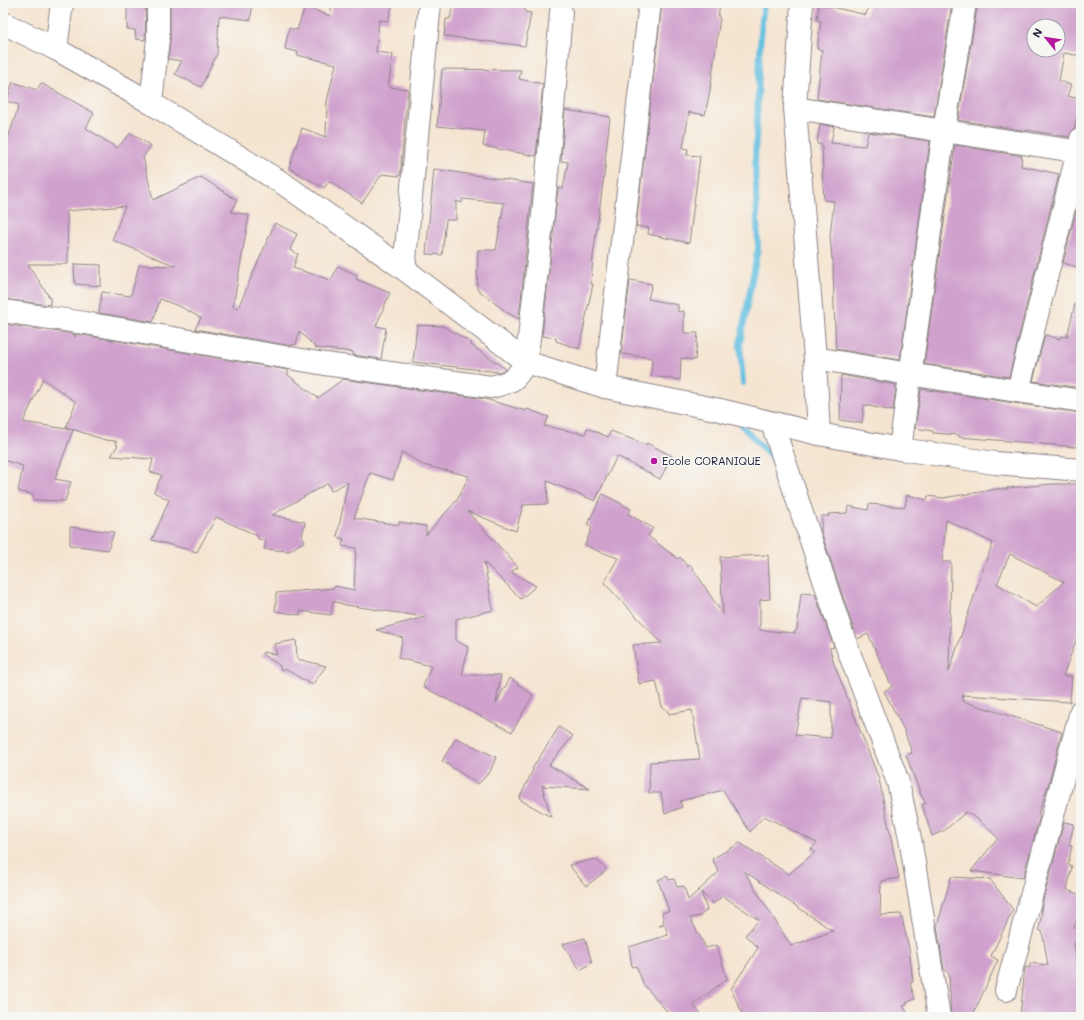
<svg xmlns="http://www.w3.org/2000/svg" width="1084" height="1020" font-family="Mali,sans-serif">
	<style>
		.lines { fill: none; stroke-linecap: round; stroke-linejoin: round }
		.stream { stroke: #63bfe1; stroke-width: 6 }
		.building { fill: #d0a1cd; fill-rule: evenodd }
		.minor-casing { stroke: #8c8386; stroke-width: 24 }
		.minor { stroke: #fff; stroke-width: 22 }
		.poi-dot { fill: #b5179e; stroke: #f6f6f2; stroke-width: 1.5 }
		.labels { text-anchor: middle; stroke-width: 3.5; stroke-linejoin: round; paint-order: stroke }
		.poi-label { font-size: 11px; fill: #22223b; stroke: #f6f6f2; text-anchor: start }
	</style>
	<rect width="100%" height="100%" fill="#f6f6f2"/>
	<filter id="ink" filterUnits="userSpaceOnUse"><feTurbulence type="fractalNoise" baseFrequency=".025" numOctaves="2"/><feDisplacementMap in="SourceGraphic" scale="8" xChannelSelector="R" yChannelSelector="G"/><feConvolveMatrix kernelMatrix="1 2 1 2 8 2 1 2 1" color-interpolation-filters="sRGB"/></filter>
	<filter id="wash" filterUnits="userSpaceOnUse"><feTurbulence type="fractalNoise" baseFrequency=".012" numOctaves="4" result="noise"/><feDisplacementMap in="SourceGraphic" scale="16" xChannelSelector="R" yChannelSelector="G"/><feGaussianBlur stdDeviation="0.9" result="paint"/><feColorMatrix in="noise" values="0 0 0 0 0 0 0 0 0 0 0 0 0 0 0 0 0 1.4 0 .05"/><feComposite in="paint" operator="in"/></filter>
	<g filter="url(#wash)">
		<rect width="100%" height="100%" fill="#f5e4d0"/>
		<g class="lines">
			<!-- stream -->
			<g class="stream">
				<polyline points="743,383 740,344 758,248 755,160 761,31 764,3"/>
				<polyline points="742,426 777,463"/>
			</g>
		</g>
		<g id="blocks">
			<!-- building -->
			<g class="building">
				<polygon points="127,3 146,3 145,40 136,39 135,30 127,29"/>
				<polygon points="170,3 239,3 252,4 251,20 219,16 217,54 201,87 175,74 182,61 168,59 170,39"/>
				<polygon points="332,3 393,3 388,21 379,20 376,52 393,54 388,87 408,89 400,176 382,174 362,203 329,181 324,188 289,168 302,128 326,137 327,101 336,64 297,55 298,52 285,49 289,28 297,30 305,7 330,16"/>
				<polygon points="453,3 526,3 525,12 531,13 525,46 444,36 446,19 450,19"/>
				<polygon points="662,3 720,3 718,17 720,18 710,90 705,115 689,112 683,148 688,149 687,155 700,156 689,243 648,234 649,228 636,226"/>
				<polygon points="869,3 952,3 934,117 817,99 822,50 817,49 821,21 817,20 819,4 866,15"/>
				<path d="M 981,3 L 1081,3 L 1081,56 L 1064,53 L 1059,81 L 1071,85 L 1067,96 L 1081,99 L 1074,129 L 1069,137 L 1027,130 L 1027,131 L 958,120 L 977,8 L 979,8 ZM 1034,26 L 1058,26 L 1058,50 L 1034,50 Z"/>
				<polygon points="442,69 521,70 519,79 543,84 536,156 483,146 485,131 437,126"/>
				<polygon points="13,82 37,90 41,83 94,113 86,128 117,148 131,133 151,146 143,157 153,200 201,177 237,200 231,212 249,215 233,307 238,308 275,223 297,234 290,250 298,254 293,268 331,280 338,266 357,275 356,279 390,293 376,326 386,328 381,359 353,355 353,352 316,348 299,331 296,345 293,344 292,346 195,329 201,318 181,307 160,299 153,322 99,313 102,292 131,296 139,265 176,266 112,240 125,206 67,211 68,264 28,264 50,298 50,305 3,299 3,154 19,105 6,101"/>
				<polygon points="565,110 610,117 605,161 606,161 593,256 591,284 593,284 579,349 556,341 556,338 542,336 558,188 563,189 568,162 561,161"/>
				<polygon points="820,124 834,127 831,143 865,146 868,132 930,141 900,360 836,349 834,307 833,259 832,259 830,235 834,201 824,200 822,172 823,172 822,145 817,144"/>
				<polygon points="955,145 1022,156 1021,166 1059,174 1009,377 924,364"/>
				<polygon points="434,169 533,184 519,319 506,312 477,289 478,250 496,250 504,203 463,199 462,203 456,201 456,220 446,220 442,255 426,254"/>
				<polygon points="1081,191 1081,268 1063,263"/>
				<polygon points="74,264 101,265 101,286 75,284"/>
				<polygon points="630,280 652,284 648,299 678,305 678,312 684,311 684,333 698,333 695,360 681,358 680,380 651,376 652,358 621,354"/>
				<polygon points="1075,304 1081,304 1081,388 1033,381 1045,335 1060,339 1061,336 1067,337"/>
				<path d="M 3,324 L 74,334 L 75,337 L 75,334 L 83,335 L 288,370 L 288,375 L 318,398 L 343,379 L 485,399 L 526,411 L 527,409 L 549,417 L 544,426 L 585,434 L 587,428 L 608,437 L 611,431 L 646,445 L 647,443 L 672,456 L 660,479 L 617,456 L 595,501 L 547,481 L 548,504 L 523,505 L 516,531 L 467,511 L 518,567 L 511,572 L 536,586 L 521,599 L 484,562 L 493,610 L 456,619 L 456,641 L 468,647 L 462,675 L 501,675 L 496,703 L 510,678 L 533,695 L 512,732 L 423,687 L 431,666 L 398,658 L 403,638 L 376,630 L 425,617 L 346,605 L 333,601 L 331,615 L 300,611 L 300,615 L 275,611 L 276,604 L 276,593 L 334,588 L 335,586 L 354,590 L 356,548 L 342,546 L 344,539 L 337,537 L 348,482 L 331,491 L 328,483 L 272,515 L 305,522 L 302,536 L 305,541 L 289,551 L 264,549 L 266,541 L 258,539 L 258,536 L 216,517 L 197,552 L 152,540 L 169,500 L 154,492 L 162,475 L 150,472 L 153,459 L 111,456 L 118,445 L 116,444 L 116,441 L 105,440 L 66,427 L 76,402 L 43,379 L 23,422 L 73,430 L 55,479 L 71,482 L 65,501 L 33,500 L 33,495 L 18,491 L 23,466 L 3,460 ZM 402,452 L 423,465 L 469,476 L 457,500 L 426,535 L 426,526 L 399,522 L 399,525 L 354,518 L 370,473 L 393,480 Z"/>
				<polygon points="417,325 443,326 472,343 471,345 506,369 499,372 413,362"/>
				<polygon points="841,375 896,385 893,411 864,405 862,423 840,420"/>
				<polygon points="921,389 1081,413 1081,441 1077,441 1076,447 1043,444 959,437 959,435 933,433 933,431 915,428"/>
				<path d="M 1053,484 L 1081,484 L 1081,627 L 1063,676 L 1072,676 L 1070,702 L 963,695 L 962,701 L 1062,732 L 1049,783 L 1038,815 L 1040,816 L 1023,878 L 971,871 L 998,838 L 979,820 L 966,812 L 945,830 L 932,836 L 922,805 L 926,803 L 921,795 L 906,755 L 912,753 L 904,730 L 884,691 L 892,687 L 868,634 L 857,639 L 821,531 L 822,516 L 829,516 L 828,514 L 847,513 L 848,506 L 868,510 L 869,504 L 905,507 L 907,495 L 927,500 L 928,496 L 943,498 L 997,489 L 1008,489 L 1007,488 ZM 946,520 L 993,543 L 985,563 L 949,672 L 951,562 L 942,562 ZM 1010,554 L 1064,582 L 1036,607 L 997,584 Z"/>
				<path d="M 603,494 L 631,509 L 628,514 L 653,528 L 648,536 L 678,559 L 680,557 L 688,567 L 690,564 L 723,615 L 720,557 L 768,555 L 770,599 L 760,600 L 760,630 L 795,633 L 795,631 L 797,630 L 801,593 L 815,594 L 834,647 L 830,648 L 833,661 L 879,779 L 899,878 L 881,881 L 880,915 L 901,914 L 909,949 L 913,982 L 910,983 L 915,999 L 906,1003 L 907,1005 L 903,1006 L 910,1017 L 744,1017 L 731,989 L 758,948 L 745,935 L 759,920 L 723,896 L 713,904 L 701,892 L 707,910 L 700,916 L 690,918 L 706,948 L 717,945 L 727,979 L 693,1005 L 704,1017 L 672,1017 L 644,985 L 636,966 L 632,967 L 629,947 L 668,935 L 665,925 L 659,926 L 664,922 L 662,913 L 669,911 L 658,880 L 667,876 L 669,880 L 674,879 L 677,887 L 684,886 L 688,900 L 719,872 L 712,859 L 740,843 L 763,858 L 789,874 L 815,852 L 811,849 L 817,843 L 764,816 L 750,832 L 723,790 L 680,801 L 682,807 L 665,814 L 661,793 L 649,793 L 650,762 L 700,759 L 692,710 L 669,714 L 667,710 L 662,707 L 656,681 L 639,684 L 633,645 L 662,643 L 604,583 L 618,558 L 598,551 L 585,545 L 592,527 L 587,525 ZM 802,698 L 831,702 L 831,738 L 795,735 ZM 744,871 L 833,931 L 791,946 Z"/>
				<polygon points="70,527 114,532 108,550 70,545"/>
				<polygon points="296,640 297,659 326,666 312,685 287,670 281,670 279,665 262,654 263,652 277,655 274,644"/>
				<polygon points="559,727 573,736 549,765 590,789 542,786 551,817 519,799 533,770 532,769"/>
				<polygon points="456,738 496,757 490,772 478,784 442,761"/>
				<polygon points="1064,822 1074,824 1069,845 1072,846 1068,865 1072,866 1067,890 1081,895 1081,912 1074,927 1081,930 1081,933 1074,944 1079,983 1081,984 1079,1017 1020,1017 1025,967 1030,968 1030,963 1048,965 1042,931 1039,930 1042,910 1041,910 1042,904"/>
				<polygon points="596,859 607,870 586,886 569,865"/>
				<polygon points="951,877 990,879 1013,910 991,956 998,960 972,1017 951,1017 949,974 944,969 937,926"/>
				<polygon points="585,938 592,963 580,970 563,944"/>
			</g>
		</g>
	</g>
	<g filter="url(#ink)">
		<use href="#blocks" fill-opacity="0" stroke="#8c8386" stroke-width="1"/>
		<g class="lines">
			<!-- minor casing -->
			<g class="minor-casing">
				<g id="minor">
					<polyline points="802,3 795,108 815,358 819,434"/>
					<polyline points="3,23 56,49 151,103 284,184 404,269 526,362 605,387 720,410 819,434 900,449 995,463 1081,470"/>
					<polyline points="56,49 62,3"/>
					<polyline points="151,103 158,39 158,3"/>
					<polyline points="795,108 1081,152"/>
					<polyline points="404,269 430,3"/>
					<path d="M 3,311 L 85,323 L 325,364 L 491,387 C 513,381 514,382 526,362 C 541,245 552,129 561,12"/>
					<polyline points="815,358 909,374 1081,401"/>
					<polyline points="605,387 650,3"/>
					<polyline points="1018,391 1081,139"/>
					<polyline points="772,423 841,631 898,782 910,838 939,1017"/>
					<polyline points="900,449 944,130 965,3"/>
					<polyline points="1006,990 1081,711"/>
				</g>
			</g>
			<!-- minor -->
			<use href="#minor" class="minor"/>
		</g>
	</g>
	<!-- markers -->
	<circle class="poi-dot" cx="654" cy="461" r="4"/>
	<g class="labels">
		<!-- poi labels -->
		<g class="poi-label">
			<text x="662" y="465">Ecole CORANIQUE</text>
		</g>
	</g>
	<!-- margin -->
	<rect width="1084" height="1020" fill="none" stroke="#f6f6f2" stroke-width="16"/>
	<!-- north arrow -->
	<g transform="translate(1046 38) rotate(300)"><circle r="19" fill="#f6f6f2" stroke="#a1a1a9"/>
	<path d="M0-3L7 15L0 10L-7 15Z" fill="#b5179e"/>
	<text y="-6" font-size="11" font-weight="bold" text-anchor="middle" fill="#22223b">N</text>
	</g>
</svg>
